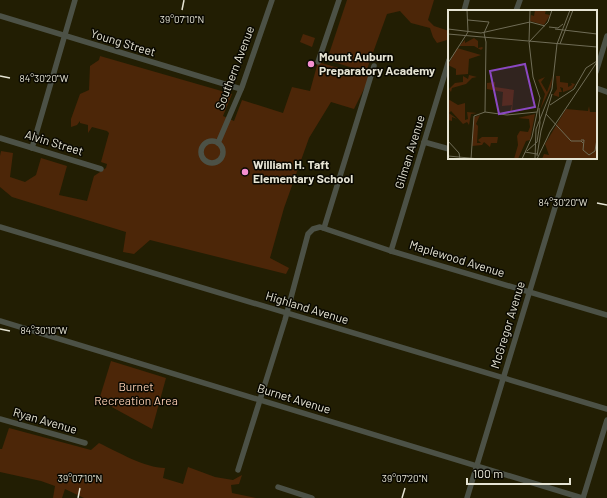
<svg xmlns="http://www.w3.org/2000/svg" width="607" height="498" font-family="Barlow,sans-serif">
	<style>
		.green { fill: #4c2608 }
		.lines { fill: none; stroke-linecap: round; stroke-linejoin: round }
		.minor { stroke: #4c5146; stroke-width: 5.5 }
		.ticks { fill: none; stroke: #e6e4d4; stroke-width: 1.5 }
		.poi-dot { fill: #f590d1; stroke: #090801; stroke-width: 1.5 }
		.labels { text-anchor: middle; stroke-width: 3; stroke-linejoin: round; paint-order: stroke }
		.street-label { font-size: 12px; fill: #e6e4d4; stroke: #090801 }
		.poi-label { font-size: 12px; font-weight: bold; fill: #e6e4d4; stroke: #090801; text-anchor: start }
		.park-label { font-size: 12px; fill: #f8ccb0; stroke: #090801 }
		.inset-road { fill: none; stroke: #706d57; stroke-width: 1 }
		.view { fill: #8b48c2; fill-opacity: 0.15; stroke: #8b48c2; stroke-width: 2 }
		.inset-edge { fill: none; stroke: #e6e4d4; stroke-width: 2 }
		.ticks-label { font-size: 10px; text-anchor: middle; fill: #e6e4d4; stroke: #090801; stroke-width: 3; stroke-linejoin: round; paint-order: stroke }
	</style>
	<rect width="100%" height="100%" fill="#221e03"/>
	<!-- green -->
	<g class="green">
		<polygon points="347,0 434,0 428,20 434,26 449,31 447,40 437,43 433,37 430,28 411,23 400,11 387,14 366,72 327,60"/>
		<polygon points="303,34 315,38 312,47 300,42"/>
		<polygon points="100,56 232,94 223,116 234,121 242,100 283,113 292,87 310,91 318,62 370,77 354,109 331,102 309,138 284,208 270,258 289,268 286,274 150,240 134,254 123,252 126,232 12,197 0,187 0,156 1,151 13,153 10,177 25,182 36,175 41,158 67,166 59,195 87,201 94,176 106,168 107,164 101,162 109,133 107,131 92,127 88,133 88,125 80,123 80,121 77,125 71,127 71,119 80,94 89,90 90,66 99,60"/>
		<polygon points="111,361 166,378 152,429 99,400"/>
		<path d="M 9,428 L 91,450 L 99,443 C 118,452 145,468 165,468 L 163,478 L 183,484 L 188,467 L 215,477 L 233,480 L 242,475 L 239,484 L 231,485 L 232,493 L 256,498 L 84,498 L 65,489 L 62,498 L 53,498 L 55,486 L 41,481 L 0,472 L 0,449 L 2,449 Z"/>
	</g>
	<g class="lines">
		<!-- minor -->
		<g class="minor">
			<polyline points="464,11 467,0"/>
			<polyline points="516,11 520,0"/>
			<polyline points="0,16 241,89"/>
			<polyline points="318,62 339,0"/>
			<polyline points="596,72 607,36"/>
			<polyline points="596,88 607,92"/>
			<polyline points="0,138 101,169"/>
			<circle cx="212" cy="152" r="11"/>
			<polyline points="424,142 449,149"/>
			<polyline points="218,143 242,87 272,0"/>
			<polyline points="32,148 75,0"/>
			<polyline points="0,227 607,409"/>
			<polyline points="324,228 374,66"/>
			<polyline points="391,251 449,60"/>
			<polyline points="0,321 582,498"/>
			<polyline points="0,419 85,443"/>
			<polyline points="238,470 285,320 308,234 313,229 320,227 391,251 607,315"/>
			<polyline points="278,487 312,498"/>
			<polyline points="467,498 570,158"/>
			<polyline points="583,498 607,420"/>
		</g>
	</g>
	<!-- ticks -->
	<path class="ticks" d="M 182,10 L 184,0M 0,76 L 10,78M 597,203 L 607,205M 0,329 L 10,331M 78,498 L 80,488M 402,498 L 405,488"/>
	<!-- markers -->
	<g class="poi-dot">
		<circle cx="311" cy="64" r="4"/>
		<circle cx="245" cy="172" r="4"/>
	</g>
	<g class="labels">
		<!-- street labels -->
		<g class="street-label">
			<text transform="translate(123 43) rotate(17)" y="4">Young Street</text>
			<text transform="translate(235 68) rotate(-69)" y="4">Southern Avenue</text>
			<text transform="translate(54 143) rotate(17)" y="4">Alvin Street</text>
			<text transform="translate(410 152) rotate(-73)" y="4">Gilman Avenue</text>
			<text transform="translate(457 259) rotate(17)" y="4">Maplewood Avenue</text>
			<text transform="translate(307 308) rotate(17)" y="4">Highland Avenue</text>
			<text transform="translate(508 325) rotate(-73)" y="4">McGregor Avenue</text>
			<text transform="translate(294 399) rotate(17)" y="4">Burnet Avenue</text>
			<text transform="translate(45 421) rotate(16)" y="4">Ryan Avenue</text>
		</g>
		<!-- poi labels -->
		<g class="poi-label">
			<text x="319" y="61">Mount Auburn<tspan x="319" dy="14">Preparatory Academy</tspan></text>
			<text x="253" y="169">William H. Taft<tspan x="253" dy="14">Elementary School</tspan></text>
		</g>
		<!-- park labels -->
		<g class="park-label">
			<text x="136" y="391">Burnet<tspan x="136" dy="14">Recreation Area</tspan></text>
		</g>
	</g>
	<!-- overview -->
	<g transform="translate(448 10)">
		<rect width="149" height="149" fill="#221e03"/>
		<path d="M 87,0 L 98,0 L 97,4 L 102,5 L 96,15 L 82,11 L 83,5 L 86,6 ZM 26,28 L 30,31 L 30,38 L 34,37 L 35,38 L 33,40 L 26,36 L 11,36 L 17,30 L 17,33 ZM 9,38 L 33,45 L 21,49 L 20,64 L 8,65 L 8,59 L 0,55 ZM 21,65 L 29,67 L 24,68 L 18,74 L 4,78 L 3,82 L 1,79 L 7,73 L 15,72 L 15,66 L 20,69 ZM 105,65 L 103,77 L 92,100 L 97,84 L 90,70 L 97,67 L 93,72 L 99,82 ZM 108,66 L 112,66 L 112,72 L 120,73 L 120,77 L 124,75 L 123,73 L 127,74 L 124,79 L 115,82 L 115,78 L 112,77 L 114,82 L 111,82 L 111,87 L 105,85 L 109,79 ZM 47,72 L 47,77 L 66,80 L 64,101 L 62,102 L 64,95 L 54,96 L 55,82 L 39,79 L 39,73 ZM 0,89 L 10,95 L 17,93 L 17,110 L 20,109 L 19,102 L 29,103 L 23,104 L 21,115 L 19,112 L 15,114 L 3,101 L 1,103 L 9,109 L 4,107 L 4,111 L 0,110 ZM 141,96 L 142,102 L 149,102 L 149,149 L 94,149 L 96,144 L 101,145 L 97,134 L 118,99 L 140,101 ZM 87,104 L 82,130 L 78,131 L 70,149 L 66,149 L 70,135 L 69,126 L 72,121 L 80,122 L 82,117 L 81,109 L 70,108 ZM 32,105 L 28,114 L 30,116 L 29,133 L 33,133 L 30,130 L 34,127 L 50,127 L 49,133 L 43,133 L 42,137 L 36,132 L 34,135 L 24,136 L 26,107 Z" fill="#4c2608"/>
		<path class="inset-road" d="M 20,10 L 41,12 L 36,23M 101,17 L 110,18 L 115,14M 0,19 L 33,23 L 82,12 L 97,16M 107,19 L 149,24M 0,24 L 149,37M 81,31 L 82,0M 112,34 L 125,0M 0,53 L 20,22 L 19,0M 102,95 L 126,79 L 138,58 L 149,51M 37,102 L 59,105 L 89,102M 98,104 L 123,131 L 133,131 L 135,133M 133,130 L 136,130 L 135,140 L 141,145 L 147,141 L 149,129M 0,131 L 11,143 L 12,149M 79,141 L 89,132 L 92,113 L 91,98M 77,142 L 89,144M 0,146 L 32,149M 89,146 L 93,121 L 104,84M 23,149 L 26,106 L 37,102 L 38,32 L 36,23M 74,149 L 84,127 L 92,88 L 85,67 L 81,32 L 100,12 L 104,0M 87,149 L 88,119 L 104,79 L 109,34 L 122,0M 89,149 L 102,122 L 149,52"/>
		<path class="view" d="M 77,54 L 87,97 L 51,104 L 42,61 Z"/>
		<rect width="149" height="149" class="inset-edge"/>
	</g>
	<g class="ticks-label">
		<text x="182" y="23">39°07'10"N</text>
		<text x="44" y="82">84°30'20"W</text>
		<text x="563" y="206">84°30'20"W</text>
		<text x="44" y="334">84°30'10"W</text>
		<text x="80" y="482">39°07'10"N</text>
		<text x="405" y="482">39°07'20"N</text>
	</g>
	<!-- scale -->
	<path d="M467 478v6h103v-6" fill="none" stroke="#e6e4d4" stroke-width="2"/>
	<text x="473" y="478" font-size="12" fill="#e6e4d4" stroke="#090801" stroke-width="3" paint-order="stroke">100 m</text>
</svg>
